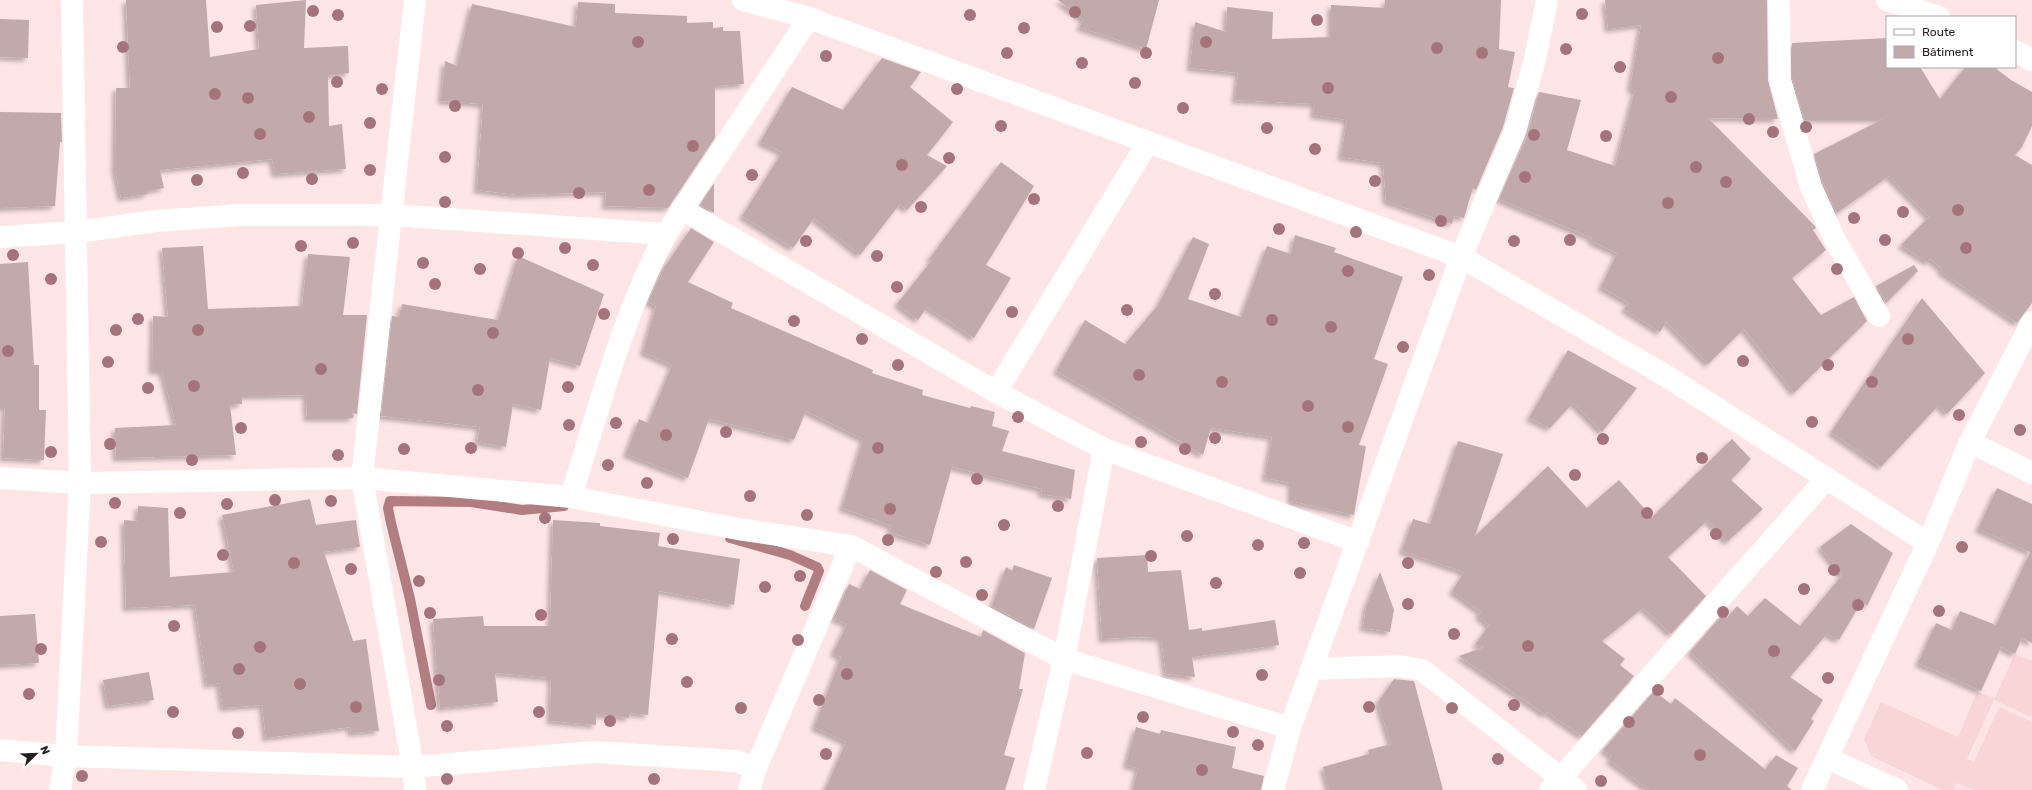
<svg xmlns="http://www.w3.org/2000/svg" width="2032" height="790" font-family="Rubik,sans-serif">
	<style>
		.built { fill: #f8d6d7 }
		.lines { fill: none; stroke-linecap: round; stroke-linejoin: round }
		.stream { stroke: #b27d80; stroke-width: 10 }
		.building { fill: #c2aaab; filter: url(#shadow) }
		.minor { stroke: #fff; stroke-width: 22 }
		.tree { fill: #a5747b }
	</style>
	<defs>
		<filter id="shadow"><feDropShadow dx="-3.5" dy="3.5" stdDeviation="2" flood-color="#0004"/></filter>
	</defs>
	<rect width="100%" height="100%" fill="#ffe5e6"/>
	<!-- built -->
	<polygon class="built" points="2015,654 2032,661 2032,714 2031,717 1994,700 1967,759 1974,762 1999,707 2032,722 2032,790 1973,790 1956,783 1954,790 1942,790 1871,756 1864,739 1881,702 1958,737 1977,692 1995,698"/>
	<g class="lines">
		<!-- stream -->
		<g class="stream">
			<polyline points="730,538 790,555 817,567 819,571 805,606"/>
			<polyline points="431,705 410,599 391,523 388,508 390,501 471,502 522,510 564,506"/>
		</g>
	</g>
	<!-- building -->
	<g class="building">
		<polygon points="126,0 206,0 210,57 259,49 256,5 306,0 304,48 348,46 349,73 328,76 329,126 342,124 346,169 275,174 272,159 160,170 164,188 147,191 148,194 121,198 115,170 116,88 130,88"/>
		<polygon points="1058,0 1159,0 1146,49 1079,27 1084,20"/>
		<polygon points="1385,0 1501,0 1499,49 1515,52 1508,87 1514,88 1503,127 1476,190 1473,188 1464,218 1454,216 1452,224 1386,201 1383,163 1341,157 1347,120 1313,115 1315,104 1235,100 1238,73 1190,68 1195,22 1226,32 1227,7 1273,12 1272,39 1331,37 1331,5 1385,8"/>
		<polygon points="1605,0 1767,0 1768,80 1778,119 1708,118 1815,226 1816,228 1813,230 1826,250 1792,278 1821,315 1854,297 1867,321 1794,393 1744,329 1708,364 1666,322 1660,332 1624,309 1629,303 1601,287 1617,253 1591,241 1592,238 1499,199 1527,136 1539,92 1581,100 1567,150 1615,166 1635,90 1630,89 1641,25 1608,29"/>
		<polygon points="578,2 615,4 615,13 687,16 687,23 713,22 713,28 723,27 723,31 740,31 744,84 715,86 715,138 668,208 605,206 606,192 518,195 477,190 483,104 441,101 445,61 457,66 472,4 576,27"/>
		<polygon points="0,19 29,20 28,58 0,57"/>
		<polygon points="1887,38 1887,67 1920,67 1940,99 1965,67 1994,67 2011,80 2032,92 2032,126 2022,147 2015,155 2032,165 2032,303 2017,323 1940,271 1942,269 1930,259 1927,262 1901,245 1929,217 1889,176 1837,213 1823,183 1814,154 1883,119 1804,119 1792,78 1792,43"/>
		<polygon points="882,58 921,72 910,87 953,122 927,155 947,166 907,210 900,204 860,255 814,218 793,248 742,216 782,152 760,142 792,87 843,110"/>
		<polygon points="0,112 61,113 62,142 60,142 55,206 0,208"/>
		<polygon points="1001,162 1034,186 986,265 1011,278 974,338 927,307 918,320 897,304 932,260 929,259"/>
		<polygon points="714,183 714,213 700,205"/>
		<polygon points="691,228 714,242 688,282 733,303 731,308 873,370 872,373 923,390 922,395 970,408 971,406 995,412 992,426 1009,431 1002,451 1075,470 1071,499 1041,494 1042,489 952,467 930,545 889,532 892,526 842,508 863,439 806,411 794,440 709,419 688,478 626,454 639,419 648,423 672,365 643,352 656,306 648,302 663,269"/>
		<polygon points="1295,235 1336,248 1334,252 1403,277 1374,359 1388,364 1359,445 1366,446 1354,515 1291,501 1291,483 1265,478 1272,437 1211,428 1203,455 1056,371 1085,320 1125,344 1158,305 1193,237 1209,244 1188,299 1241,317 1267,246 1291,254"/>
		<polygon points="203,246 208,309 302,306 308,254 350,257 343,315 367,315 357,414 353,413 353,418 307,418 306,395 242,396 242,404 230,405 236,455 116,458 115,428 176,425 162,371 152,371 153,316 168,317 162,248"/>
		<polygon points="518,256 604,294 580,366 550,358 541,410 513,404 506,447 477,442 480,427 381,416 392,316 399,317 402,304 498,320"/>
		<polygon points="28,262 34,365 39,365 39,410 46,410 44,460 3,458 5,407 0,407 0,264"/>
		<polygon points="1914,265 1918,271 1886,303 1876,286"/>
		<polygon points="1922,298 1985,373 1947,414 1939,405 1881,467 1831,432"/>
		<polygon points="1568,350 1637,388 1602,432 1573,403 1550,428 1529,418"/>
		<polygon points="1732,439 1751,459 1731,480 1763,509 1727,542 1708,520 1668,557 1706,596 1671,634 1643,608 1602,641 1625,659 1620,665 1634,676 1582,736 1547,712 1546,715 1459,656 1485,647 1475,645 1489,625 1478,616 1481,612 1452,591 1464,572 1402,551 1413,519 1430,524 1458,441 1503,454 1475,536 1548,466 1587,508 1619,480 1652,517"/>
		<polygon points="1997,488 2032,504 2032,643 2022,638 2015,654 2001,647 1981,691 1918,663 1936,623 1952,630 1960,611 1996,625 2030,552 1978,529"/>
		<polygon points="310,499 316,525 356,520 360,547 324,552 353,641 366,639 379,731 351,733 350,727 266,738 262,705 223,708 219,683 207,685 195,605 126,608 124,520 137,521 138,506 168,508 170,577 234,572 222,515"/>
		<polygon points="553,520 600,523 600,526 660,533 658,546 740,559 734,605 659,591 648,715 630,713 629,718 596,714 596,725 550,721 551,678 495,673 498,702 440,708 433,619 483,616 484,626 550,626"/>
		<polygon points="1851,524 1893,553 1867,606 1862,601 1839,640 1827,634 1790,677 1823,700 1811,719 1814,721 1795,751 1690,652 1723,614 1727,618 1737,606 1748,616 1765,598 1800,626 1842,575 1820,547"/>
		<polygon points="1147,555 1148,572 1181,570 1189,630 1202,628 1202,631 1275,620 1279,645 1192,657 1195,677 1166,674 1161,638 1137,637 1102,639 1097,558"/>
		<polygon points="1014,565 1052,578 1034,629 992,606 1006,567 1012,571"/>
		<polygon points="870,570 907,590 900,604 981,637 983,630 1025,653 1019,689 1023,689 1004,755 1015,758 1005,790 825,790 846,742 814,727 841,657 833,653 847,624 834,618 849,584 860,589"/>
		<polygon points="1380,572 1394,610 1390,632 1363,628 1366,607"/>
		<polygon points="35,614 39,663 0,665 0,616"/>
		<polygon points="149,672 154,700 108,706 103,680"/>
		<polygon points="1394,679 1414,681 1443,790 1329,790 1323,767 1369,754 1368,750 1391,744 1378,702"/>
		<polygon points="1654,691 1671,704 1675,698 1765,769 1776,755 1798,768 1787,786 1792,790 1649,790 1609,760 1612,756 1603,750"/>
		<polygon points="1136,727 1160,734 1161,730 1236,747 1232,768 1264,776 1261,790 1133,790 1138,768 1126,765"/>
	</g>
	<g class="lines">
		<!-- minor -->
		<g class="minor">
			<polyline points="743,0 809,18 1461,257 1666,376 1928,543"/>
			<polyline points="1779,0 1780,80 1811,187 1835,240 1879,316"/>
			<polyline points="1887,0 1939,17"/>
			<polyline points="2015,51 2032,60"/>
			<polyline points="682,209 996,392 1104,449 1358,542"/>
			<polyline points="0,237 77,232 156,221 239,215 391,215 666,234"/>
			<polyline points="996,392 1148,142"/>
			<polyline points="1970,442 2032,473"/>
			<polyline points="0,478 80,483 362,478 571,497 738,529 851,546 1064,659 1290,728"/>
			<path d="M 571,497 C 599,408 622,317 666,234 L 809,18"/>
			<polyline points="1312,669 1399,666 1422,670 1576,790"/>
			<polyline points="0,750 66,756 413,767 594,752 736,761 756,768"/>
			<polyline points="1827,758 1897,790"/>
			<polyline points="60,790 66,756 80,483 72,0"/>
			<polyline points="415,790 413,767 362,478 415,0"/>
			<polyline points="749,790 756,768 851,546"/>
			<polyline points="1034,790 1064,659 1104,449"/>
			<polyline points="1273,790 1290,728 1461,257 1515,131 1535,59 1547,0"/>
			<polyline points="1550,790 1827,478"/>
			<polyline points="1812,790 1928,543 1970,442 2032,322"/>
		</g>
	</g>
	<!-- trees -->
	<g class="tree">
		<circle cx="313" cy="11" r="6"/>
		<circle cx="1075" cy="12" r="6"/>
		<circle cx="1582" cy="14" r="6"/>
		<circle cx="338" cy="15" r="6"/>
		<circle cx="970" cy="15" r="6"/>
		<circle cx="1317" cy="20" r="6"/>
		<circle cx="250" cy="26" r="6"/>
		<circle cx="217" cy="27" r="6"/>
		<circle cx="1024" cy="28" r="6"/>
		<circle cx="638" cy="42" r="6"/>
		<circle cx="1206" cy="42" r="6"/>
		<circle cx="123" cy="47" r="6"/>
		<circle cx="1437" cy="48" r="6"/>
		<circle cx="1566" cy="49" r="6"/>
		<circle cx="1007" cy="53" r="6"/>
		<circle cx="1146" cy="53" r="6"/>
		<circle cx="1482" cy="53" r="6"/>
		<circle cx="826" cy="56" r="6"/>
		<circle cx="1718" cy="58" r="6"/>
		<circle cx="1082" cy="63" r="6"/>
		<circle cx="1620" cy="67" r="6"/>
		<circle cx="337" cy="82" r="6"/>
		<circle cx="1135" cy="83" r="6"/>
		<circle cx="1328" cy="88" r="6"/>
		<circle cx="382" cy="89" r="6"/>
		<circle cx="957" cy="89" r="6"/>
		<circle cx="215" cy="94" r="6"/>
		<circle cx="1671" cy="97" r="6"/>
		<circle cx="248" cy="98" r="6"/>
		<circle cx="455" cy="106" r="6"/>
		<circle cx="1183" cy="108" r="6"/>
		<circle cx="309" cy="117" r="6"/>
		<circle cx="1749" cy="119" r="6"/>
		<circle cx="370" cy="123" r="6"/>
		<circle cx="1001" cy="126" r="6"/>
		<circle cx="1806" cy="127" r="6"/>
		<circle cx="1267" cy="128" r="6"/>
		<circle cx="1773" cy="132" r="6"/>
		<circle cx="260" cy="134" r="6"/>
		<circle cx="1534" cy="135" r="6"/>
		<circle cx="1606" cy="136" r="6"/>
		<circle cx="693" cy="146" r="6"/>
		<circle cx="1315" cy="149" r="6"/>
		<circle cx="445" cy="157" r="6"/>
		<circle cx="949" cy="158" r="6"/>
		<circle cx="902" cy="165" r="6"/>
		<circle cx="1696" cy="167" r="6"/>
		<circle cx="370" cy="170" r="6"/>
		<circle cx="243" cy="173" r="6"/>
		<circle cx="752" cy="175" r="6"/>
		<circle cx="1525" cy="177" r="6"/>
		<circle cx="312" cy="179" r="6"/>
		<circle cx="197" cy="180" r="6"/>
		<circle cx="1375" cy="181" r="6"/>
		<circle cx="1726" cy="182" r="6"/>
		<circle cx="649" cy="190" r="6"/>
		<circle cx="579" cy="193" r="6"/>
		<circle cx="1034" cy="199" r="6"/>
		<circle cx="445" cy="202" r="6"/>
		<circle cx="1668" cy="203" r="6"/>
		<circle cx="921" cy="207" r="6"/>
		<circle cx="1958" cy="210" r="6"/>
		<circle cx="1903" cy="212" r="6"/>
		<circle cx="1854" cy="218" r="6"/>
		<circle cx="1441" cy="221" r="6"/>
		<circle cx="1279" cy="229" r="6"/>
		<circle cx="1356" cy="232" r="6"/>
		<circle cx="1570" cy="240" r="6"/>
		<circle cx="1885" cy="240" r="6"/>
		<circle cx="806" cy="241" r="6"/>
		<circle cx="1514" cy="241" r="6"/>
		<circle cx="353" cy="243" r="6"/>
		<circle cx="301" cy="246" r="6"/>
		<circle cx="565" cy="248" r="6"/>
		<circle cx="1966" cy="248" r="6"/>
		<circle cx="518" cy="253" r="6"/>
		<circle cx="13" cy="255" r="6"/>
		<circle cx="877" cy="256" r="6"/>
		<circle cx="423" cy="263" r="6"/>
		<circle cx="593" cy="265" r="6"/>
		<circle cx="480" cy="269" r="6"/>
		<circle cx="1837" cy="269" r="6"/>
		<circle cx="1348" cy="271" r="6"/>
		<circle cx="1429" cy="275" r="6"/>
		<circle cx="51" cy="279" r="6"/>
		<circle cx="435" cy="284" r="6"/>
		<circle cx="897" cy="287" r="6"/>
		<circle cx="1215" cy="294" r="6"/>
		<circle cx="1127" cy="310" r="6"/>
		<circle cx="1012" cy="312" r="6"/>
		<circle cx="604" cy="314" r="6"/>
		<circle cx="138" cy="319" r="6"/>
		<circle cx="1272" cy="320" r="6"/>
		<circle cx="794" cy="321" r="6"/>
		<circle cx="1331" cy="327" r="6"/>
		<circle cx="116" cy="330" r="6"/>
		<circle cx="198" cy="330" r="6"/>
		<circle cx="493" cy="333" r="6"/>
		<circle cx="862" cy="339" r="6"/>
		<circle cx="1908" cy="339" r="6"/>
		<circle cx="1403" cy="347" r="6"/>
		<circle cx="8" cy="351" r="6"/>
		<circle cx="1743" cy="361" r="6"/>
		<circle cx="108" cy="362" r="6"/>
		<circle cx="898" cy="365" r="6"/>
		<circle cx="1828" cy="365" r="6"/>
		<circle cx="321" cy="369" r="6"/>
		<circle cx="1139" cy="375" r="6"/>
		<circle cx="1222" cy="382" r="6"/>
		<circle cx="1872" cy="382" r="6"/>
		<circle cx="194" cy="386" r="6"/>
		<circle cx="568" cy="387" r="6"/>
		<circle cx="148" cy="388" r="6"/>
		<circle cx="478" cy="390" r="6"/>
		<circle cx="1308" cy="406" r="6"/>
		<circle cx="1959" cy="415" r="6"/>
		<circle cx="1018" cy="417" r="6"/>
		<circle cx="1812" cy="422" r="6"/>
		<circle cx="616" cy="423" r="6"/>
		<circle cx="569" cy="425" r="6"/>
		<circle cx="1348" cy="427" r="6"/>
		<circle cx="241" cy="428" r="6"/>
		<circle cx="2020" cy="430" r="6"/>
		<circle cx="726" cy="432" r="6"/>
		<circle cx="666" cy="435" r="6"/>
		<circle cx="1215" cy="438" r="6"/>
		<circle cx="1603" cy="439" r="6"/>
		<circle cx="1141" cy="442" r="6"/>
		<circle cx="110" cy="444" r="6"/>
		<circle cx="471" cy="448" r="6"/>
		<circle cx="878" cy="448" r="6"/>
		<circle cx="404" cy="449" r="6"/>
		<circle cx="1185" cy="449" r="6"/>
		<circle cx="51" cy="452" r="6"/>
		<circle cx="338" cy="455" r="6"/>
		<circle cx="1702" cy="458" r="6"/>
		<circle cx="192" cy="460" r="6"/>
		<circle cx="608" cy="465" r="6"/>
		<circle cx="1575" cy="475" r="6"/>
		<circle cx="977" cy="479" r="6"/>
		<circle cx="647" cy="483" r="6"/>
		<circle cx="750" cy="496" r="6"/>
		<circle cx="275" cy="500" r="6"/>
		<circle cx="331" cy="501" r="6"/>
		<circle cx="115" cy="503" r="6"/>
		<circle cx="227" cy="504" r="6"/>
		<circle cx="1058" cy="506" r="6"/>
		<circle cx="890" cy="509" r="6"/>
		<circle cx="180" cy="513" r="6"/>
		<circle cx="1647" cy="513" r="6"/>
		<circle cx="807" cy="515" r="6"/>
		<circle cx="545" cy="518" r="6"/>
		<circle cx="1004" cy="525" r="6"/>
		<circle cx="1716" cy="534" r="6"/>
		<circle cx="1187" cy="536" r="6"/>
		<circle cx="673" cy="539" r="6"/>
		<circle cx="888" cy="540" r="6"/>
		<circle cx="101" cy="542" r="6"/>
		<circle cx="1304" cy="543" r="6"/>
		<circle cx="1258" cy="545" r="6"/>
		<circle cx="1962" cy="547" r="6"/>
		<circle cx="223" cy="555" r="6"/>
		<circle cx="1151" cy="556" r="6"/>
		<circle cx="966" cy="562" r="6"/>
		<circle cx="294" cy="563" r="6"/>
		<circle cx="1408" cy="563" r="6"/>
		<circle cx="351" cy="569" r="6"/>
		<circle cx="1834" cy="570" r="6"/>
		<circle cx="936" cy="572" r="6"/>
		<circle cx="1300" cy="573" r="6"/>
		<circle cx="800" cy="576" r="6"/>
		<circle cx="419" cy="581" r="6"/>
		<circle cx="1216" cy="583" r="6"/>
		<circle cx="765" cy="587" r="6"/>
		<circle cx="1804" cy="589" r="6"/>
		<circle cx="982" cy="595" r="6"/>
		<circle cx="1408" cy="604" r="6"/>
		<circle cx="1858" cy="605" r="6"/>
		<circle cx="1939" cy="611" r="6"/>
		<circle cx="1723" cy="612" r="6"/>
		<circle cx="430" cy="613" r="6"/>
		<circle cx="541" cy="615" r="6"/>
		<circle cx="174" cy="626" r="6"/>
		<circle cx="1454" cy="634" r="6"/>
		<circle cx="672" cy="639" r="6"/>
		<circle cx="798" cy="640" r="6"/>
		<circle cx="1528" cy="646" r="6"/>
		<circle cx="260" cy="647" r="6"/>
		<circle cx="41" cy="649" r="6"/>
		<circle cx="1774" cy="651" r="6"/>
		<circle cx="239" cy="669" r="6"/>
		<circle cx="847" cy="674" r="6"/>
		<circle cx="1262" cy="675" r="6"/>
		<circle cx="1828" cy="678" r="6"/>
		<circle cx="439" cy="680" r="6"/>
		<circle cx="687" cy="682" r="6"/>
		<circle cx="300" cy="684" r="6"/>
		<circle cx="1658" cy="690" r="6"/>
		<circle cx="29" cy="694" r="6"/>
		<circle cx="819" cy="700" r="6"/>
		<circle cx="1514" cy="705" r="6"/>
		<circle cx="356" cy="707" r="6"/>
		<circle cx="1369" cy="707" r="6"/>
		<circle cx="741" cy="708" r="6"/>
		<circle cx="1452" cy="708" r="6"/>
		<circle cx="173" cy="712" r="6"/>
		<circle cx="539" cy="712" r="6"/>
		<circle cx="1143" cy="717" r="6"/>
		<circle cx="610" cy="721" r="6"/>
		<circle cx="1629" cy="722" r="6"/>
		<circle cx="447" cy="726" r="6"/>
		<circle cx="1233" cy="732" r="6"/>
		<circle cx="238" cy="733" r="6"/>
		<circle cx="1258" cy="745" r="6"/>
		<circle cx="1087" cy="753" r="6"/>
		<circle cx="826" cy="754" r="6"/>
		<circle cx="1700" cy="755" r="6"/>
		<circle cx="1498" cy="759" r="6"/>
		<circle cx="1202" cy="770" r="6"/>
		<circle cx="82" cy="776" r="6"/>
		<circle cx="447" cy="779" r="6"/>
		<circle cx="654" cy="779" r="6"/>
		<circle cx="1601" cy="781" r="6"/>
	</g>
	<!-- legend -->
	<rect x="1886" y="16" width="130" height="52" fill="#ffffff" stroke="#a9a5a5"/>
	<rect x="1894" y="29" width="20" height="6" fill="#ffffff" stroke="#a9a5a5"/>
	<text x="1922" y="36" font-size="12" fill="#271e1f">Route</text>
	<rect x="1894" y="46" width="20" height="12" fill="#c2aaab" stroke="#a9a5a5"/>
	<text x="1922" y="56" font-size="12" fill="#271e1f">Bâtiment</text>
	<!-- north arrow -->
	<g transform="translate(36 754) rotate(67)" stroke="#ffffff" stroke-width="3" paint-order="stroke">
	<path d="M0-3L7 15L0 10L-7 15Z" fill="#271e1f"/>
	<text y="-6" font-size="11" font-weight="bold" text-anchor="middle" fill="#271e1f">N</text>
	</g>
</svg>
